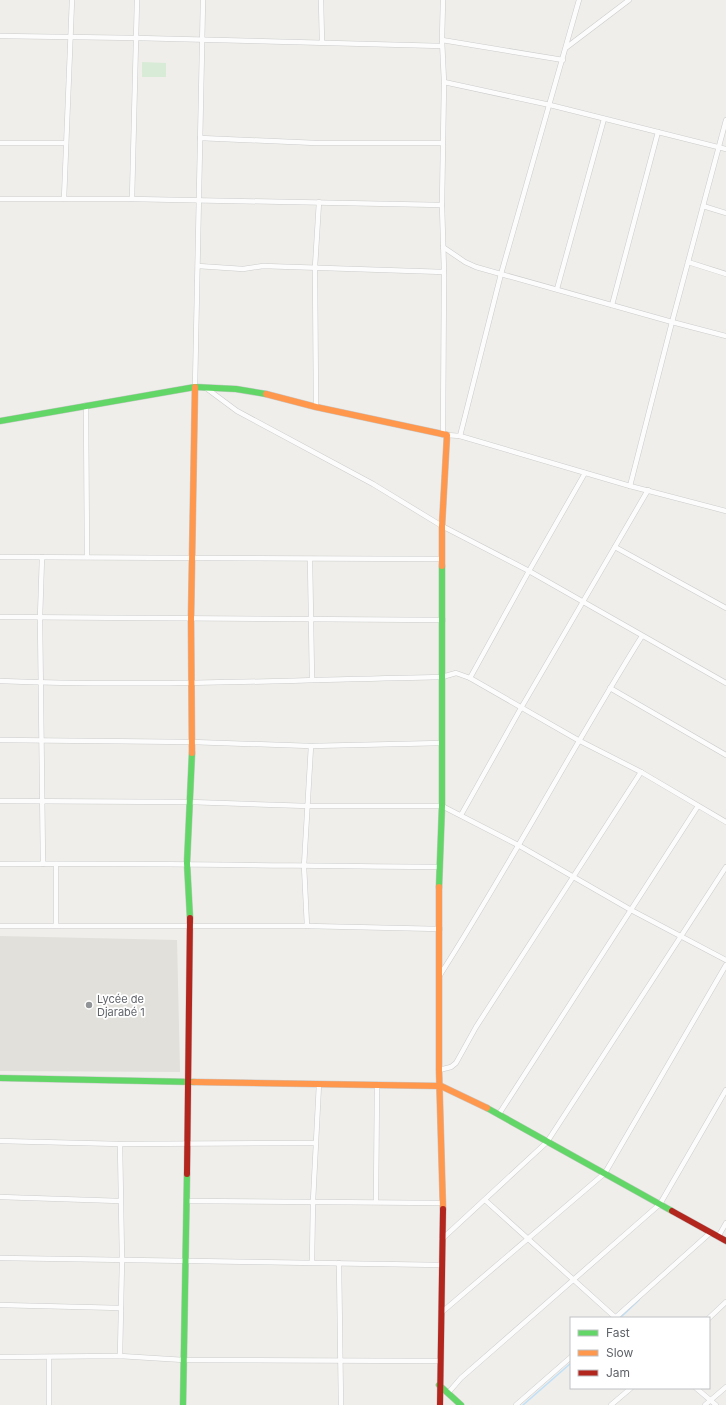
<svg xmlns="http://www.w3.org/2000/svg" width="726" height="1405" font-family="Inter,sans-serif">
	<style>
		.education { fill: #e2e0da }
		.green { fill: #d8ebd6 }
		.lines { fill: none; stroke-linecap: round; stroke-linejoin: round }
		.stream { stroke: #bfe0f9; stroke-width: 1.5 }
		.street-casing { stroke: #cbcccc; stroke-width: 5.5 }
		.fast-casing { stroke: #cacacb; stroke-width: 7 }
		.slow-casing { stroke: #cacacb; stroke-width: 7 }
		.jam-casing { stroke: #cacacb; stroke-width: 7 }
		.street { stroke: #fdfcfc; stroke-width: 4.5 }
		.fast { stroke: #63d668; stroke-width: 6 }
		.slow { stroke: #ff974d; stroke-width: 6 }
		.jam { stroke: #b3261e; stroke-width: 6 }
		.poi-dot { fill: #919496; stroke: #fff; stroke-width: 1.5 }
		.labels { text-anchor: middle; stroke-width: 3.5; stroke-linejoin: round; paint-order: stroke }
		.poi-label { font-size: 11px; fill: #5f6368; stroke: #fff; text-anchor: start }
	</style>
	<rect width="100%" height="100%" fill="#efeeea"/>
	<!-- education -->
	<polygon class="education" points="0,936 177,940 180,1072 0,1071"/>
	<!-- green -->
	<polygon class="green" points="142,62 166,63 166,77 142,77"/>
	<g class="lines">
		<!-- stream -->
		<g class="stream">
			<polyline points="620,1318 639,1300"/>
			<polyline points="523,1405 571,1363"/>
		</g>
		<!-- street casing -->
		<g class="street-casing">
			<g id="street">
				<polyline points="321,0 322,42"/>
				<polyline points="443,0 442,40 444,82 442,205 444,272 443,435"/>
				<polyline points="0,36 137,38 442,46"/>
				<polyline points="442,40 563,60"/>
				<polyline points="567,47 629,0"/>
				<polyline points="444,82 550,105 726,149"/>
				<polyline points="200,138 316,143 443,143"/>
				<polyline points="0,143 66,143"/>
				<polyline points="0,199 132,199 442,205"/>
				<polyline points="64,199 72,0"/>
				<polyline points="132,199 137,0"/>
				<polyline points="703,206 726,213"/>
				<polyline points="443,247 465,262 476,267 672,322 726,336"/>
				<polyline points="688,262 726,274"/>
				<polyline points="198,266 243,269 263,266 444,272"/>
				<polyline points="557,289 604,119"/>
				<polyline points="612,305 658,132"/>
				<polyline points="195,387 203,0"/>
				<polyline points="206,388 237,411 373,484 442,526 529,571 726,683"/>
				<polyline points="86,405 87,557"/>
				<polyline points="316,407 315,267 319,202"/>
				<polyline points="447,435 460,436 630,486 726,511"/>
				<polyline points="460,436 501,274 579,0"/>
				<polyline points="630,486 672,322 726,120"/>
				<polyline points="615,547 726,608"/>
				<polyline points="0,557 442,559"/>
				<polyline points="42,557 40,618 43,864"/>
				<polyline points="310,559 312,680"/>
				<polyline points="0,617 443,620"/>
				<polyline points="470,678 529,571 585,473"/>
				<path d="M 0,681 C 147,687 295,680 442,677 L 456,673 L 470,678 L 578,740 L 641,772 L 726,822"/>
				<polyline points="610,688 726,755"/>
				<polyline points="0,740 192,742 311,746 442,743"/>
				<polyline points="0,801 190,802 308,806 442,806 518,845 631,910 726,960"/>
				<polyline points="461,815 521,708 648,490"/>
				<path d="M 0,864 C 147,863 293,866 439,867"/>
				<polyline points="56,864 56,926"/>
				<polyline points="0,926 307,926 440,929"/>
				<polyline points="307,926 304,866 311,746"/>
				<path d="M 440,975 C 511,864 572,748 642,636"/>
				<polyline points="439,1070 451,1067 456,1063 476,1027 641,772"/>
				<polyline points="499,1114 698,806"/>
				<polyline points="0,1141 120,1144 315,1143"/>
				<polyline points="0,1197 120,1201"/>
				<polyline points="485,1200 616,1318"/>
				<polyline points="186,1201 443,1203"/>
				<polyline points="376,1201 377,1085"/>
				<polyline points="718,1237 726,1223"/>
				<polyline points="442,1239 547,1142 726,867"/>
				<polyline points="0,1258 442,1265"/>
				<polyline points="312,1262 313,1201 319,1084"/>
				<polyline points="339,1263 341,1405"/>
				<polyline points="0,1305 121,1308"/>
				<polyline points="442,1312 605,1173 726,965"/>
				<polyline points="615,1318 710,1233"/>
				<polyline points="709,1318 726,1302"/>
				<polyline points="120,1356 122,1260 120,1144"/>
				<polyline points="0,1357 120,1356 184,1360 440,1361"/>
				<polyline points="49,1358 49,1405"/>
				<polyline points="696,1388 716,1405"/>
				<polyline points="448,1393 461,1378 660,1204 726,1090"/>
				<polyline points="516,1405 571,1357"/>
				<polyline points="611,1405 631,1388"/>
				<polyline points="705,1405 726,1387"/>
			</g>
		</g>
		<!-- fast casing -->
		<g class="fast-casing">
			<g id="fast">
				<polyline points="0,421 195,387 236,389 266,394"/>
				<polyline points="439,887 442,806 442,566"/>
				<polyline points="190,918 187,863 192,753"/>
				<polyline points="0,1078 194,1082"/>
				<polyline points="487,1108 672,1211"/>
				<polyline points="439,1385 461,1405"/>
				<polyline points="183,1405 187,1174"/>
			</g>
		</g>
		<!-- slow casing -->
		<g class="slow-casing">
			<g id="slow">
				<polyline points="266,394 316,407 447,435 442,526 442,566"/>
				<polyline points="192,753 191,619 195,387"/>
				<polyline points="439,887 439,1070 443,1209"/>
				<polyline points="194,1082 441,1086 487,1108"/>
			</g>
		</g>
		<!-- jam casing -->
		<g class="jam-casing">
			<g id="jam">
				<polyline points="187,1174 190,918"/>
				<polyline points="672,1211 726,1241"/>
				<polyline points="440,1405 443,1209"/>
			</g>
		</g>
		<!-- street -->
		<use href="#street" class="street"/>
		<!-- fast -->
		<use href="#fast" class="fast"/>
		<!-- slow -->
		<use href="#slow" class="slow"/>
		<!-- jam -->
		<use href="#jam" class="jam"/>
	</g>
	<!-- markers -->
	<circle class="poi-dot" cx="89" cy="1005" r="4"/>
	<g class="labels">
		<!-- poi labels -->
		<g class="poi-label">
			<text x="97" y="1003">Lycée de<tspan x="97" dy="13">Djarabé 1</tspan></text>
		</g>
	</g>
	<!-- legend -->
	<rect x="570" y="1317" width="140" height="72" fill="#ffffff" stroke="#bfc1c3"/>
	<rect x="578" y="1330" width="20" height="6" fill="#63d668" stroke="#bfc1c3"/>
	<text x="606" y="1337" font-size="12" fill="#5f6368">Fast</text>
	<rect x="578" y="1350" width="20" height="6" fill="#ff974d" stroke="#bfc1c3"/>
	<text x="606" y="1357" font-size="12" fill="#5f6368">Slow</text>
	<rect x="578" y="1370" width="20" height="6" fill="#b3261e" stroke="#bfc1c3"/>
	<text x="606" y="1377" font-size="12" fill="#5f6368">Jam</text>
</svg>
